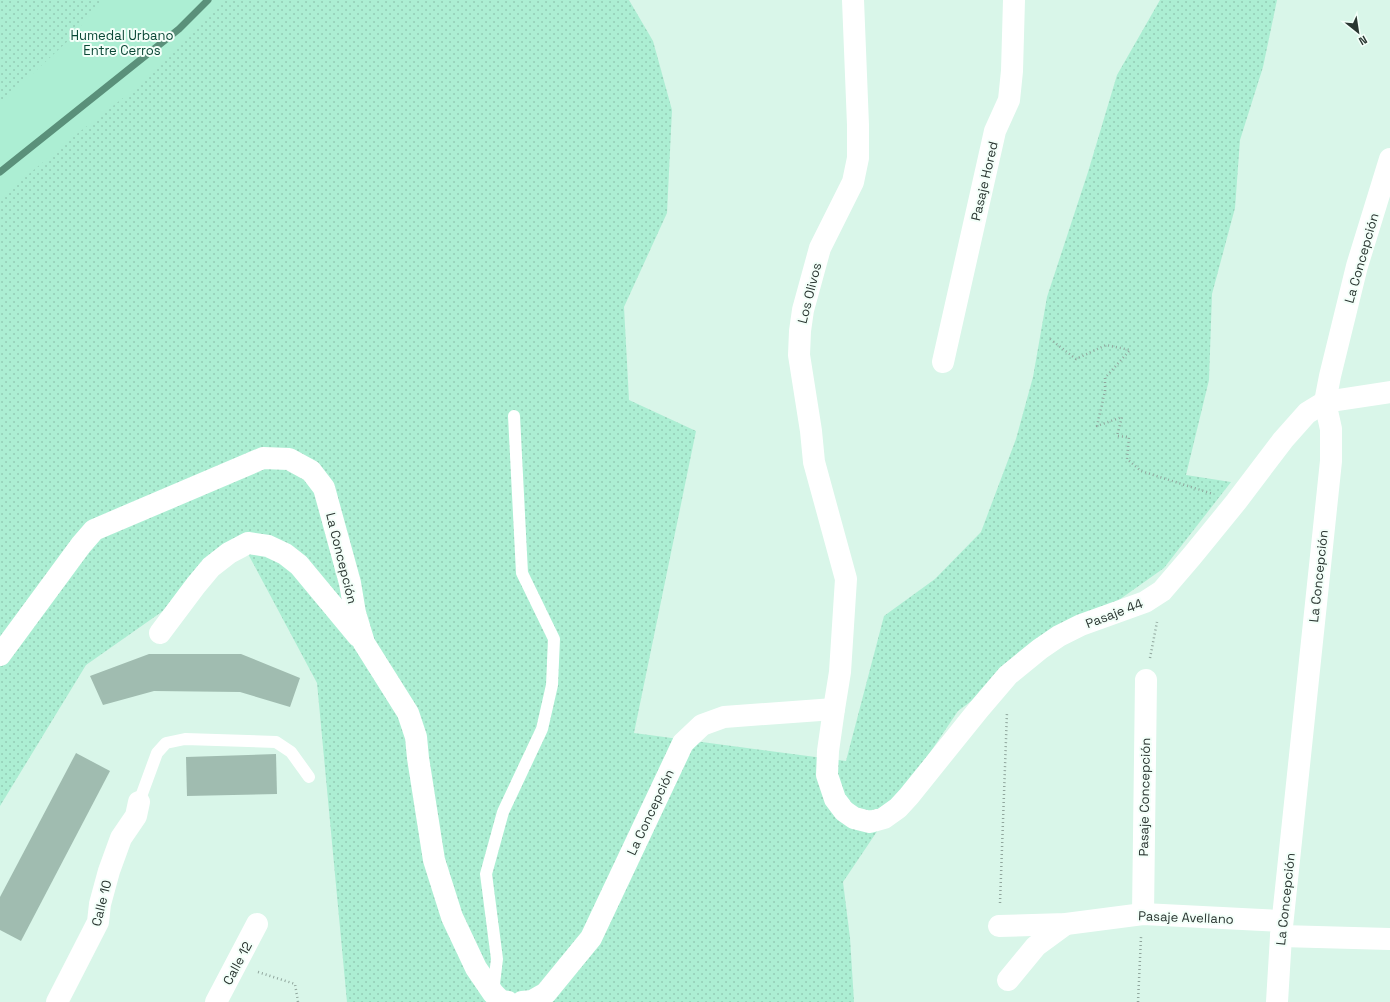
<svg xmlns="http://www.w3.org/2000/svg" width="1390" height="1002" font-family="'Space Grotesk',sans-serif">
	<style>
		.grass { fill: url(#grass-dots) }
		.park { fill: #aceed3 }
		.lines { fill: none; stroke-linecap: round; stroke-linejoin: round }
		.stream { stroke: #5a907a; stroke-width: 7 }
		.building { fill: #a0bcb0 }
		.path { stroke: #90a69d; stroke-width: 2.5; stroke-dasharray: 1 3; stroke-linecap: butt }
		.lane { stroke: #fff; stroke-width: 12 }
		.street { stroke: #fff; stroke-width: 22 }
		.labels { text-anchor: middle; stroke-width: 4; stroke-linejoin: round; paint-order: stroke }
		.park-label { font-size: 13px; fill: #0b4836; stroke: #f3fff9 }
		.street-label { font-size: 13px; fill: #2a3631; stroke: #f3fff9 }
	</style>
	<defs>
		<pattern id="grass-dots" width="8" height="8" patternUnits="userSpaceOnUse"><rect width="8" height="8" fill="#aceed3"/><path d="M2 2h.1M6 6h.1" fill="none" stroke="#94cdb6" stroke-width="1.8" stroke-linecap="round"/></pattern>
	</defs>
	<rect width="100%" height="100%" fill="#d9f6e9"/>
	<!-- grass -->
	<polygon class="grass" points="0,0 629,0 653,41 672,110 667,213 624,307 629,400 696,431 634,733 846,761 884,616 935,579 981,532 1016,439 1033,377 1047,297 1088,172 1117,75 1160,0 1277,0 1263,67 1240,140 1235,208 1212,294 1209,380 1186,475 1231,482 1164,568 1061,641 1060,635 958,711 843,882 850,938 854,1002 347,1002 317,683 247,552 86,665 0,806"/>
	<!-- park -->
	<polygon class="park" points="102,0 226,0 141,84 78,133 0,198 0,104 70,39"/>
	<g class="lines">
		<!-- stream -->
		<polyline class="stream" points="0,172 179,29 208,0"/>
	</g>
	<!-- building -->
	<g class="building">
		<polygon points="149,654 241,654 300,678 290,707 240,692 154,691 103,705 90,676"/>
		<polygon points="76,753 110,771 21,941 0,930 0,897"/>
		<polygon points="276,754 277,794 187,796 186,757"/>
	</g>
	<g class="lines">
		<!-- path -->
		<g class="path">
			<polyline points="1050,339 1076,359 1106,345 1130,350 1105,378 1105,391 1097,426 1122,417 1117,436 1129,437 1127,459 1141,471 1213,494"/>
			<polyline points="1150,658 1157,622"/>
			<polyline points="1000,903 1007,712"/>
			<polyline points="258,972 295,984 298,1002"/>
			<polyline points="1138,1002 1141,937"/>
		</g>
		<!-- lane -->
		<g class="lane">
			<polyline points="139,802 157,753 166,743 185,739 276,742 291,752 309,777"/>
			<polyline points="493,992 497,959 486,874 503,812 542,729 552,685 554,639 522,573 514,416"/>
		</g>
		<!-- street -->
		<g class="street">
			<polyline points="853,0 858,125 858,158 853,182 820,248 803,310 800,331 799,355 811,431 814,462 846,579 840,672 834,709 828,751 827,775 835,799 844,811 854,818 870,822 884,818 898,808 909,796 979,709 1008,675 1040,649 1059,636 1081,625 1145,602 1162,591 1192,556 1236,502 1283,440 1307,413 1325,402 1390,392"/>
			<polyline points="943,362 995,131 1009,100 1012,71 1014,0"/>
			<polyline points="160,633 196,585 211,567 229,553 248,543 268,546 285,554 299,565 358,636"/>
			<polyline points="0,655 81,545 94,530 263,458 289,459 311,471 324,488 350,583 355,613 364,643 408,713 416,737 418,758 434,860 452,917 476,968 493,993 501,1001 508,1002"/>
			<polyline points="1143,914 1146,680"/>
			<polyline points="999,926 1066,924 1143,914 1282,921"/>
			<polyline points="1281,936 1390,939"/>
			<polyline points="1008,980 1036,946 1066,924"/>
			<polyline points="57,1002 98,922 100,904 109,871 121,838 136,816 139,802"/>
			<polyline points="216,1002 257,924"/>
			<polyline points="522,1002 532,1001 546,993 591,938 683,743 702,725 724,717 834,709"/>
			<polyline points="1277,1002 1281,936 1331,461 1331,429 1325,402 1330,376 1357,266 1390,159"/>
		</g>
	</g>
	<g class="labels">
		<!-- park labels -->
		<g class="park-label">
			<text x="122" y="40">Humedal Urbano<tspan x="122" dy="15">Entre Cerros</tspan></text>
		</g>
		<!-- street labels -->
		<g class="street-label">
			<text transform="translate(984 181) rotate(-77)" y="5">Pasaje Hored</text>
			<text transform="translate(1361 258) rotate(-74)" y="5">La Concepción</text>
			<text transform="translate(809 293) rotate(-76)" y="5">Los Olivos</text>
			<text transform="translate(342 558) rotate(76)" y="5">La Concepción</text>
			<text transform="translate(1318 576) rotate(-84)" y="5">La Concepción</text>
			<text transform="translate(1114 613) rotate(-21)" y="5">Pasaje 44</text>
			<text transform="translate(1144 797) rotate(-89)" y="5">Pasaje Concepción</text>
			<text transform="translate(650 812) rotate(-65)" y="5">La Concepción</text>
			<text transform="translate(1285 899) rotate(-84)" y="5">La Concepción</text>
			<text transform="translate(101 903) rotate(-76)" y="5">Calle 10</text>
			<text transform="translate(1186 917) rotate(2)" y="5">Pasaje Avellano</text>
			<text transform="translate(237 963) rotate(-62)" y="5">Calle 12</text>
		</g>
	</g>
	<!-- north arrow -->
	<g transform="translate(1358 32) rotate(150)" stroke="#f3fff9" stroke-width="3" paint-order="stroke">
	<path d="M0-3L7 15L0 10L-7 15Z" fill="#2a3631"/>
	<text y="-6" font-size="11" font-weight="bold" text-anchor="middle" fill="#2a3631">N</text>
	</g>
</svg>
